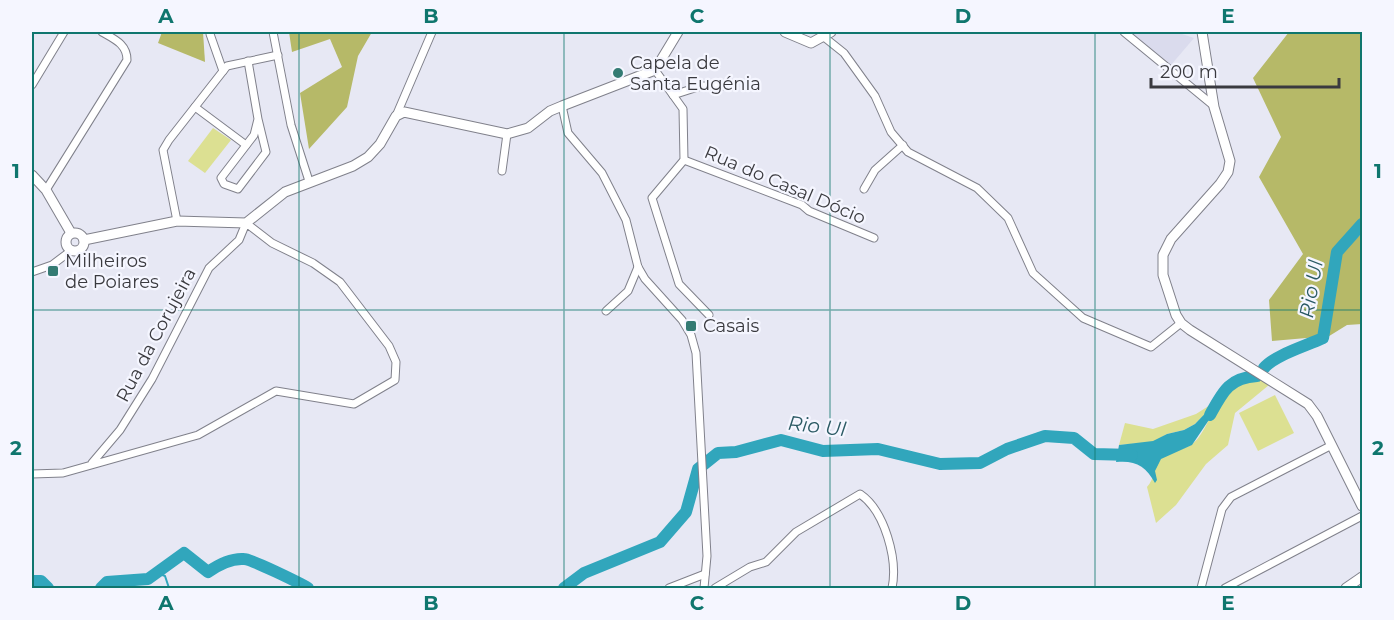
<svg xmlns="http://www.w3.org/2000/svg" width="1394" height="620" font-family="Montserrat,sans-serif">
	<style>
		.built { fill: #dadbed }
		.green { fill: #dce092 }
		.forest { fill: #b6b968 }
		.water { fill: #31a6bc }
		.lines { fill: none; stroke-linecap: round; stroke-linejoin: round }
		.stream { stroke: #31a6bc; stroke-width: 2 }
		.river { stroke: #31a6bc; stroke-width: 12 }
		.minor-casing { stroke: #80818b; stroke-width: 9 }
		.tertiary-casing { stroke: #80818b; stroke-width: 11 }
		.minor { stroke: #fff; stroke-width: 7 }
		.tertiary { stroke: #fff; stroke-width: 9 }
		.grid { fill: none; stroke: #0f766e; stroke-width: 1.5; stroke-opacity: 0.55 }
		.poi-dot { fill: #347b73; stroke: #f5f6ff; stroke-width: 2 }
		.labels { text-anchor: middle; stroke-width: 4.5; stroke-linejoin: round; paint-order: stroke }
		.poi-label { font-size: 18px; fill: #3a3a3f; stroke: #f5f6ff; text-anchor: start }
		.street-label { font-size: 18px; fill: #3a3a3f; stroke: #f5f6ff }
		.water-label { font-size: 20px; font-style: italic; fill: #2b5a64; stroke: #f5f6ff }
		.neatline { fill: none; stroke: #0f766e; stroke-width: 2 }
		.grid-label { font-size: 20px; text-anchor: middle; font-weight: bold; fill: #0f766e }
	</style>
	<rect width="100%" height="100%" fill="#e7e8f4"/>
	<!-- built -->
	<polygon class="built" points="1130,32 1176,32 1194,38 1171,65"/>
	<!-- green -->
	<g class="green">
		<polygon points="213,128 231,140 205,173 188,161"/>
		<path d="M 1257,376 L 1269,385 L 1235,413 L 1228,445 L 1206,464 L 1176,505 L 1156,523 L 1147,487 C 1155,479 1153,466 1161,458 C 1169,451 1182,450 1191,445 C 1202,438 1212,413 1217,402 L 1195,424 L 1184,430 L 1167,434 L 1153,442 L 1119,445 L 1125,423 L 1153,429 L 1196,414 L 1218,400 L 1238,377 Z"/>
		<polygon points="1275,395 1294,433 1258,451 1239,413"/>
	</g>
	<!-- forest -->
	<g class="forest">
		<polygon points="162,32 203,32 205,62 158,43"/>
		<polygon points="289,32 372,32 358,56 347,107 309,149 300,93 342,67 330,39 292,52"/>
		<polygon points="1289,32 1362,32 1362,220 1334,249 1318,337 1272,341 1269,300 1303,254 1259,177 1281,137 1253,78"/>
		<polygon points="1362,233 1362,324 1347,325 1326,338 1342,253"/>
	</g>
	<!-- water -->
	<path class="water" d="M 1218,400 L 1215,411 L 1192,445 L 1161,459 L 1155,471 L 1157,480 L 1155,483 C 1146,466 1135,460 1116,462 L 1119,445 L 1153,441 L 1167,434 L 1184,430 L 1195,424 Z"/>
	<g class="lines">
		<!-- stream -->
		<polyline class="stream" points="157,573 165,576 169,588"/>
		<!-- river -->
		<g class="river">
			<path d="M 1264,368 C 1275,355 1306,346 1323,338 L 1337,252 L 1362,224"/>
			<path d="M 1210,415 C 1223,391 1229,378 1257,376"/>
			<polyline points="32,581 41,581 48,588"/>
			<path d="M 101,588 L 107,582 L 148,579 L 184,553 L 208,572 C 218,565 231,558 244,559 C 251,559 300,583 308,588"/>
			<polyline points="564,588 584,573 660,542 686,512 698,469 718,453 736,452 781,440 823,451 878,449 940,464 980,463 1007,449 1045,436 1074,438 1094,454 1132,455"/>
		</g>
		<!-- minor casing -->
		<g class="minor-casing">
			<g id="minor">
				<polyline points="273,32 291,125 309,181"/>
				<polyline points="1124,32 1214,106"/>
				<polyline points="210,34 223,71"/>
				<polyline points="824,35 824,37 844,53 875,96 891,132 908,152 977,188 1008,218 1033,273 1083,318 1151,347 1181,323"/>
				<polyline points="248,61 258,119 254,135 221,178 224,184 238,189 266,152 258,119"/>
				<polyline points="655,70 683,109 684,160 652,198 679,284 709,315"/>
				<polyline points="32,85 64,32"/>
				<polyline points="673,95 701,86 732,86"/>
				<polyline points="562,106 568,133 602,173 626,220 638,267 645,279 682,320 691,335 696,353 707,556 704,588"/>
				<polyline points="195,107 246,145"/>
				<polyline points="396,116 432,32"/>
				<polyline points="684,160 802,205 809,211 874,238"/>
				<polyline points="502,171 507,134"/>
				<polyline points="864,189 875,170 903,145"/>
				<path d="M 46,190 L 127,60 C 127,44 114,39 102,32"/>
				<polyline points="177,221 163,150 169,140 227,66 278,55"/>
				<polyline points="32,272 52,265 72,250"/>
				<polyline points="606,311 628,291 638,267"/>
				<polyline points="32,474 63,473 198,435 276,391 354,404 395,380 396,362 389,346 340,282 313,263 272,243 246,223 239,240 209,268 152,379 120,430 92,463"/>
				<polyline points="669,588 705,574"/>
				<path d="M 715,588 L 750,567 L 766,562 L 796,532 L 860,494 C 885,511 898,560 892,588"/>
				<polyline points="1201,588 1222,509 1231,497 1332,445"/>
				<polyline points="1225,588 1362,516"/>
			</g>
		</g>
		<!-- tertiary casing -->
		<g class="tertiary-casing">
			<g id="tertiary">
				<polyline points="785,32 811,43 831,32"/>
				<polyline points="1202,32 1214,107 1230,161 1228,172 1220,184 1171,239 1163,255 1163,275 1176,315 1181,323 1190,330 1308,404 1317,416 1362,506"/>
				<polyline points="32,175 46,190 71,233"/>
				<circle cx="75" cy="242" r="9"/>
				<polyline points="84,240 177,221 246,223 285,192 353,166 368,157 380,144 396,116 404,112 507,134 528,128 550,111 562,106 655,70 678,32"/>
				<polyline points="1346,588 1362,577"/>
			</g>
		</g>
		<!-- minor -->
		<use href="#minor" class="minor"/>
		<!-- tertiary -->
		<use href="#tertiary" class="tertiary"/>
	</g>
	<!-- grid -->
	<path class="grid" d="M 299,32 L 299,588M 564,32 L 564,588M 830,32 L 830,588M 1095,32 L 1095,588M 32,310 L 1362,310"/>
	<!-- markers -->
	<g class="poi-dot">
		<circle cx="618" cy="73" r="6"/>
		<rect x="47" y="265" width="12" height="12" rx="3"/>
		<rect x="685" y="320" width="12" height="12" rx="3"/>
	</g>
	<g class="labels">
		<!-- poi labels -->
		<g class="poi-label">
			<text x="630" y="69">Capela de<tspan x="630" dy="21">Santa Eugénia</tspan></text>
			<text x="65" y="267">Milheiros<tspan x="65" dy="21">de Poiares</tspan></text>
			<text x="703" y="332">Casais</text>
		</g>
		<!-- street labels -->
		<g class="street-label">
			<text transform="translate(785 185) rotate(23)" y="6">Rua do Casal Dócio</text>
			<text transform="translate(156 335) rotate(-62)" y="6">Rua da Corujeira</text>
		</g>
		<!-- water labels -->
		<g class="water-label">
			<text transform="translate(1311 289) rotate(-80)" y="7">Rio Ul</text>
			<text transform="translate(817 426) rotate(7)" y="7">Rio Ul</text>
		</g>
	</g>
	<!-- border -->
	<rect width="1394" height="620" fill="none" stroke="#f5f6ff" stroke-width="66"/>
	<!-- scale -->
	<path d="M1151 78v9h188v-9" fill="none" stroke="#3a3a3f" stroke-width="3"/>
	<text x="1160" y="78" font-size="18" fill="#3a3a3f" stroke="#f5f6ff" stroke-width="4.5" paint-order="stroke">200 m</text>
	<rect x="33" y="33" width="1328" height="554" class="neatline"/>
	<g class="grid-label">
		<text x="166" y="23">A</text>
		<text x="431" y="23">B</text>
		<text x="697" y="23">C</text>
		<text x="963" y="23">D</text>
		<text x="1228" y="23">E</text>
		<text x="16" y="178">1</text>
		<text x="1378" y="178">1</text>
		<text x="16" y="455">2</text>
		<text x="1378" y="455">2</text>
		<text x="166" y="610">A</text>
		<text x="431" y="610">B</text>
		<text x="697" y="610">C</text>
		<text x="963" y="610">D</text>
		<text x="1228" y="610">E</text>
	</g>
</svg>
